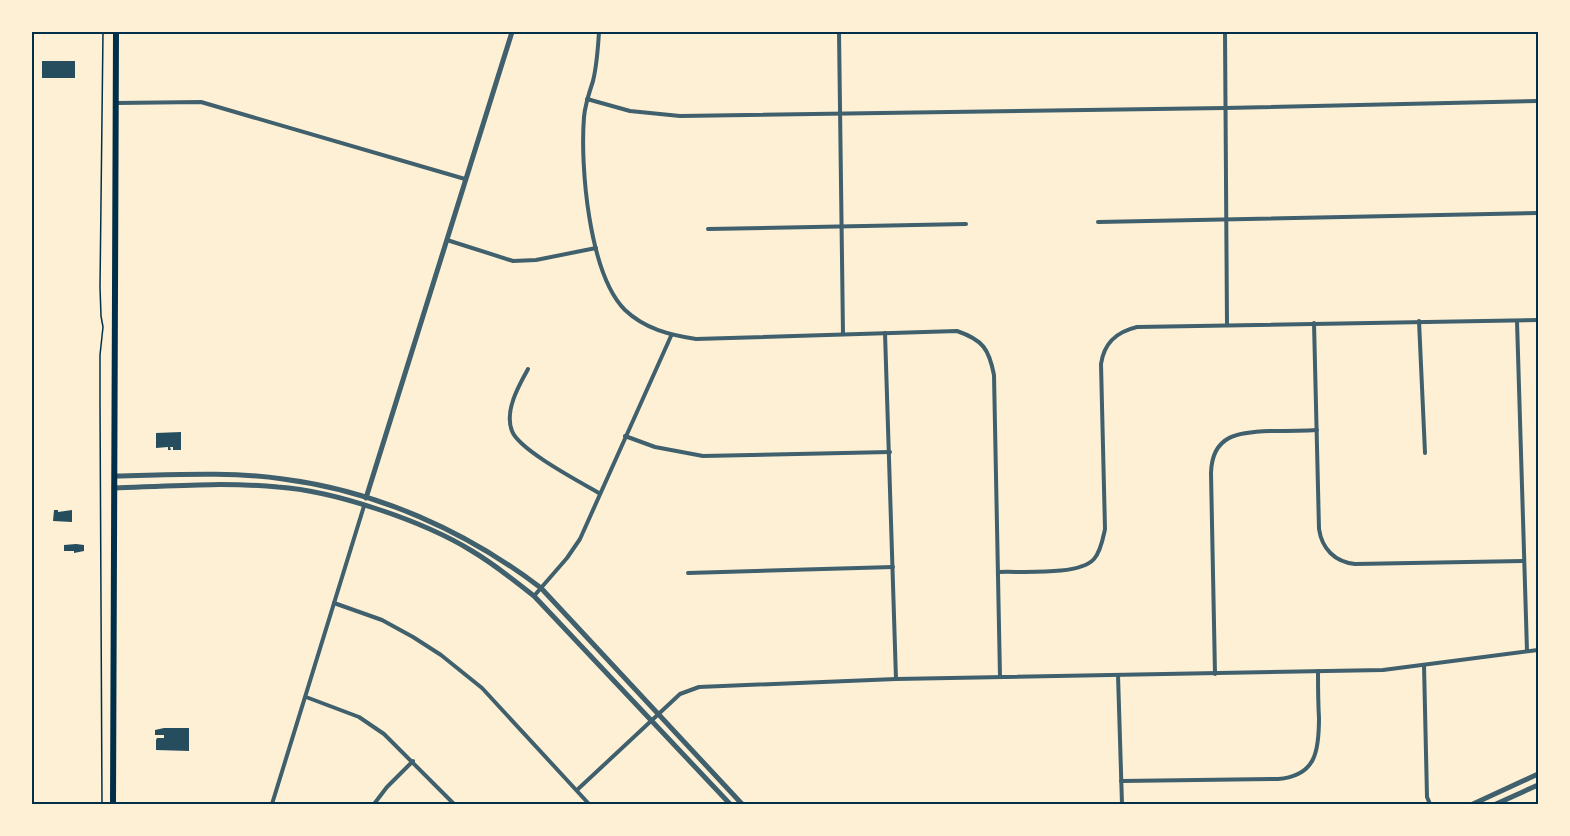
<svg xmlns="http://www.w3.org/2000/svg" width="1570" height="836" font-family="Mulish,sans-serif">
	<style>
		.building { fill: #264d5e }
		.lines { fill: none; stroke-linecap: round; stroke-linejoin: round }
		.path { stroke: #003049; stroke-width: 1.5 }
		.minor { stroke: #3f606c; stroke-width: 4 }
		.tertiary { stroke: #3f606c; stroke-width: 5 }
		.secondary { stroke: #003049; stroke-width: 6 }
		.neatline { fill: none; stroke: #003049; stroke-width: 2 }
	</style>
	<rect width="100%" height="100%" fill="#fdf0d5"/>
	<!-- building -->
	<g class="building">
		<rect x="42" y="61" width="33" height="17"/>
		<polygon points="181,432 181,450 173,450 173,447 170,447 171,450 168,450 168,447 156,448 156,433"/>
		<polygon points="54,510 58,510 58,512 72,510 72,522 53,521"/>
		<polygon points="76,544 84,545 84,551 74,553 74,551 64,551 64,545"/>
		<polygon points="164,728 189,728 189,751 156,750 156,740 157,738 164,738 164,735 155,735 155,730"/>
	</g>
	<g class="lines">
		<!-- path -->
		<polyline class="path" points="102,804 100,402 100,355 103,327 101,316 100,287 103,32"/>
		<!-- minor -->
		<g class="minor">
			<path d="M 599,32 C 598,48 597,65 593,81 C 589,93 585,105 584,117 C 580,166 589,274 625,310 C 645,329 670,335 696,339 L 957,331 C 983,340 989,349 994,375 L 1000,677"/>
			<polyline points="839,32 843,334"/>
			<polyline points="1225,32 1227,325"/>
			<polyline points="587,99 630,111 680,116 1225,108 1538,101"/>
			<polyline points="116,103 201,102 465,179"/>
			<polyline points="1098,222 1538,213"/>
			<polyline points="708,229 966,224"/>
			<polyline points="447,240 513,261 536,260 596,248"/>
			<polyline points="1419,321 1425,453"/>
			<polyline points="1517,321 1527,651"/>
			<path d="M 1314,323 L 1319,529 C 1322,549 1335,562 1355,564 L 1523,561"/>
			<polyline points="885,333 896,679"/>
			<path d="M 528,369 C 519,385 504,411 512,431 C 519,450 580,482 599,493"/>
			<polyline points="625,436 655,447 703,456 890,452"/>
			<path d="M 998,572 C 1021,571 1079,576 1094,559 C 1101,551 1103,538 1105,529 L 1101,364 C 1104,343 1116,332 1137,327 L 1538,320"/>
			<polyline points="688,573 893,567"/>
			<polyline points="534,596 567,558 580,539 671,336"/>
			<polyline points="334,603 382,620 413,637 441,655 482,688 589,804"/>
			<polyline points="1424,665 1427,797 1430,804"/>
			<path d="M 1215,674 L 1211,473 C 1212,435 1238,432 1270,431 C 1286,431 1301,431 1317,430"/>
			<polyline points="1118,675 1122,804"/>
			<polyline points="306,697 359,717 384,734 454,804"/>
			<path d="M 1121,781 L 1278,779 C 1316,776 1319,751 1319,718 C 1318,702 1318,687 1318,671"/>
			<polyline points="577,790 680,694 699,687 896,679 1383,670 1538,650"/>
			<polyline points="272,804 364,506"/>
			<polyline points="374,804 387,787 413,761"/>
		</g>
		<!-- tertiary -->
		<g class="tertiary">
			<path d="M 115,476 C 170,475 228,471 283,479 C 377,491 466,531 541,588 L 742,804"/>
			<path d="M 114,488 C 169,486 224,482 278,487 C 335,491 423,521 472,551 C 494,564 514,580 534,596 L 730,804"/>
			<polyline points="366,498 512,32"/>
			<polyline points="1473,804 1538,774"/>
			<polyline points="1496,804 1538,785"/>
		</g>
		<!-- secondary -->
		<polyline class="secondary" points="113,804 116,32"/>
	</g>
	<!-- border -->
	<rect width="1570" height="836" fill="none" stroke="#fdf0d5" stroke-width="66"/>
	<rect x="33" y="33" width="1504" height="770" class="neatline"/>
</svg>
